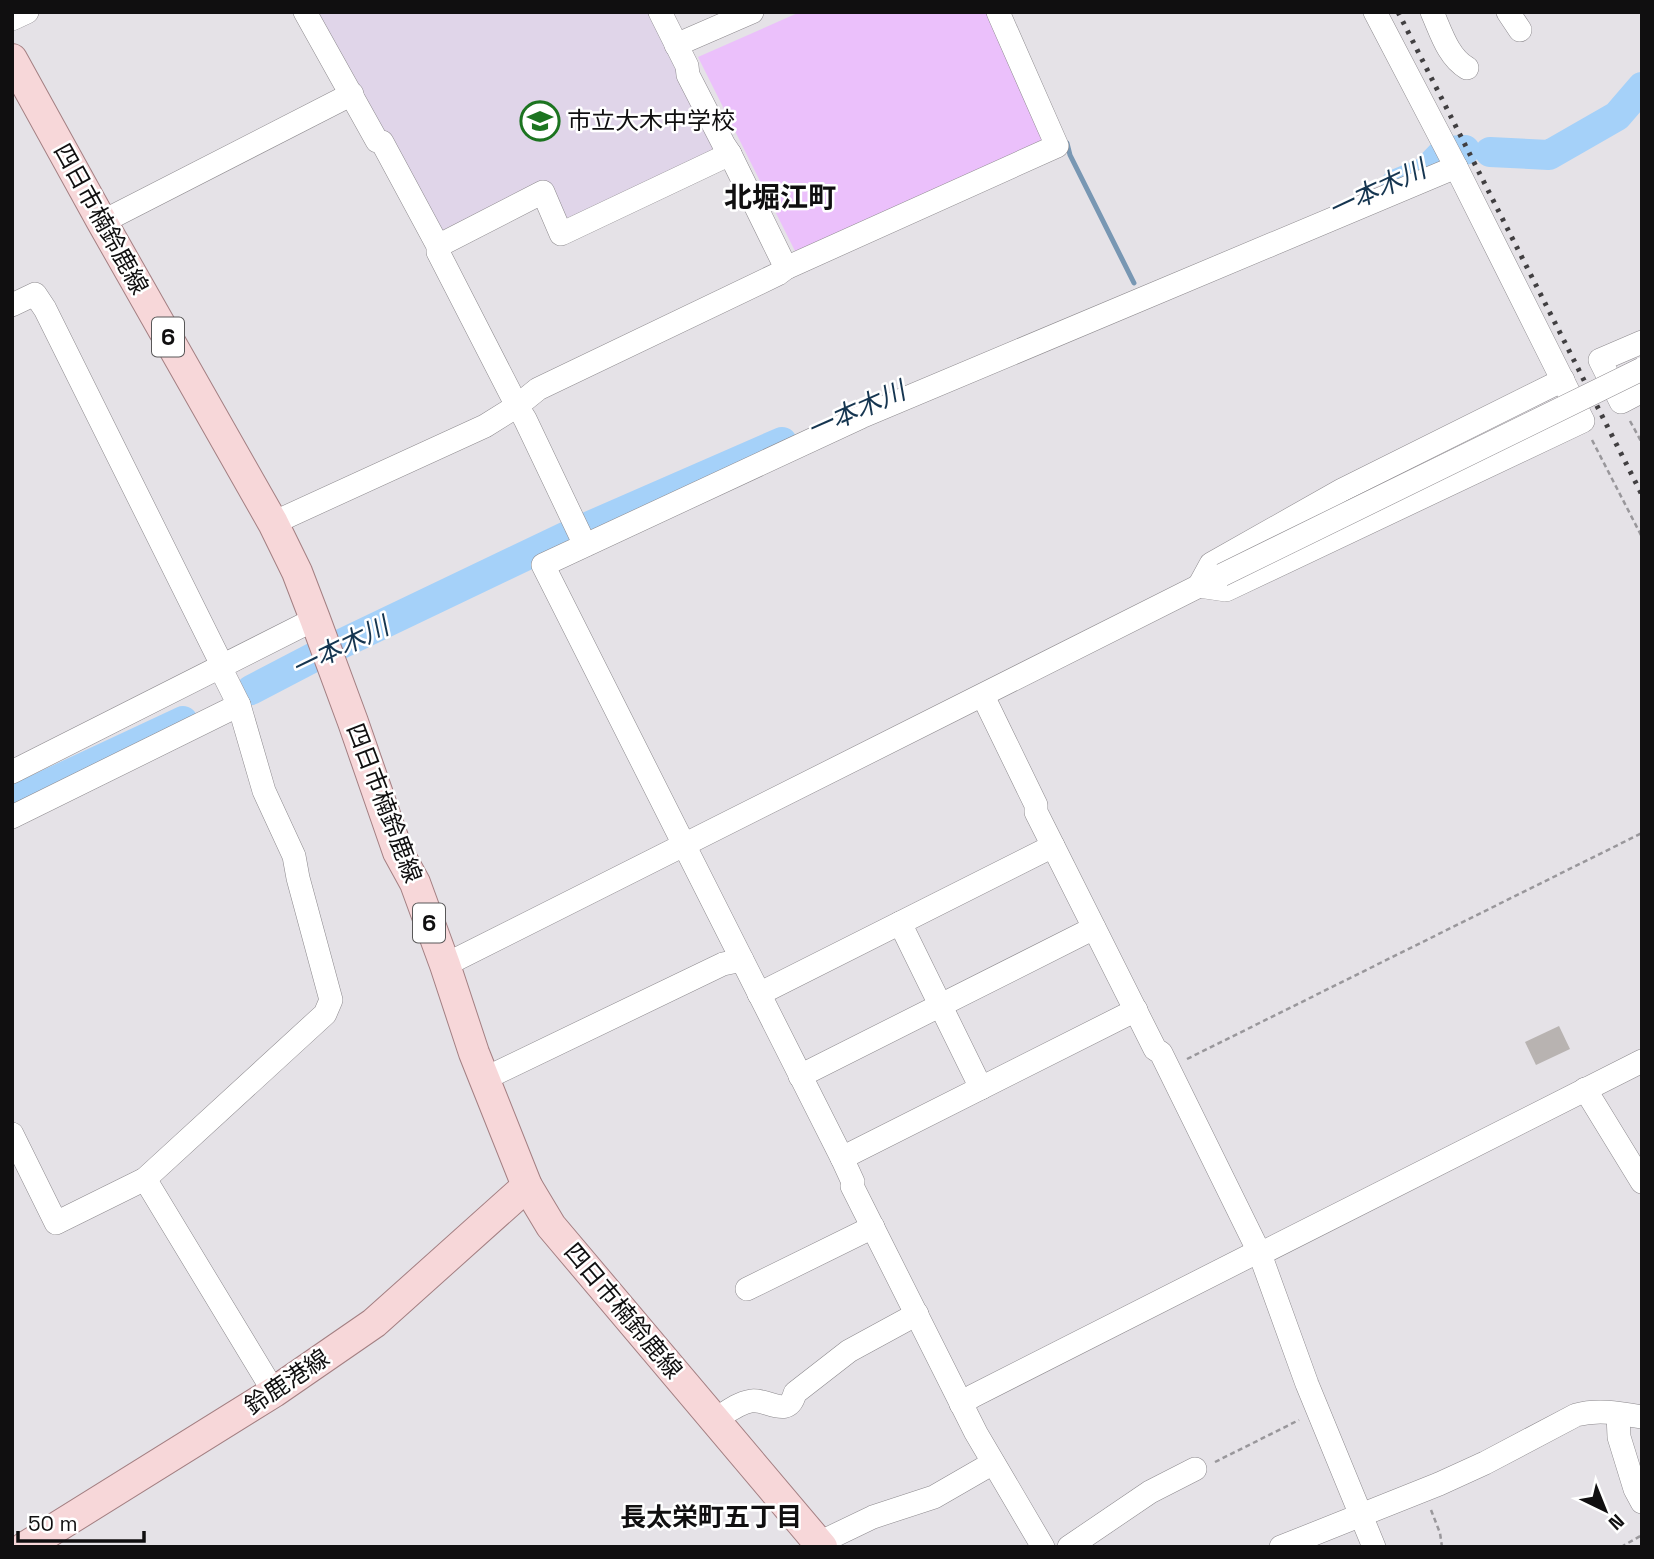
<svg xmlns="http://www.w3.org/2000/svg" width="1654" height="1559" font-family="'Space Grotesk','Noto Sans JP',sans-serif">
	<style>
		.education { fill: #e0d5e9 }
		.green { fill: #ebc0fb }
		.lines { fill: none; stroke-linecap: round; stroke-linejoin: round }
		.stream { stroke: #7897b3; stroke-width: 5 }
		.river { stroke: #a5d1f9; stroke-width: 30 }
		.building { fill: #b8b3b1 }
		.minor-casing { stroke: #8c898d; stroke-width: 24 }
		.major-casing { stroke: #a37f82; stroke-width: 32 }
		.path { stroke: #99979b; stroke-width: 2.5; stroke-dasharray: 5 3.5; stroke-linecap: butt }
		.minor { stroke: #fff; stroke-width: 23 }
		.major { stroke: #f7d7d9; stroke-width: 30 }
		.rail { stroke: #413f41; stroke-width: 5; stroke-dasharray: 3.5 7; stroke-linecap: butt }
		.minor-bridge-casing { stroke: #8c898d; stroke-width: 24; stroke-linecap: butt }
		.minor-bridge { stroke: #fff; stroke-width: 23 }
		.labels { text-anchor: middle; stroke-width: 5; stroke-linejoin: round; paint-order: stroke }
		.shield { fill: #fff; stroke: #585758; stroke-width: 2 }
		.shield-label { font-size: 23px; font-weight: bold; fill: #100f10 }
		.poi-label { font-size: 24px; fill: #100f10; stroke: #fff; text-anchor: start }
		.street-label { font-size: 24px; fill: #100f10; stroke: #fff }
		.water-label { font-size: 26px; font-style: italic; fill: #153550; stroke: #fff }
		.neighbourhood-label { font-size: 26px; font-weight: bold; fill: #100f10; stroke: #fff }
		.quarter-label { font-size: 28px; font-weight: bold; fill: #100f10; stroke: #fff }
	</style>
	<rect width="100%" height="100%" fill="#e5e2e7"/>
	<!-- education -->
	<polygon class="education" points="312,12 655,12 719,148 567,223 543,187 444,235"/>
	<!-- green -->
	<polygon class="green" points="800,12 994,12 1051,142 795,251 698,57"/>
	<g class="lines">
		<!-- stream -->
		<polyline class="stream" points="1067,143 1070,155 1134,283"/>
		<!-- river -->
		<g class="river">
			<polyline points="1490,152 1549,155 1617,116 1642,87"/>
			<polyline points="1396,184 1425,172 1445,151 1465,150"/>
			<polyline points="251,690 318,655 569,535 782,442"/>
			<polyline points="12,801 183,721"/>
		</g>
	</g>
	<!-- building -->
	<polygon class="building" points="1559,1026 1570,1049 1536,1065 1525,1042"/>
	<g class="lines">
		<!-- minor casing -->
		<g class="minor-casing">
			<g id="minor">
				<polyline points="305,12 377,141 382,142 438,246 438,252 517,406 525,419 585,545"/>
				<polyline points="660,12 687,66 688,75 724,145 730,154 786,268"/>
				<path d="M 1432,12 C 1441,32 1448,57 1467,68"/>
				<polyline points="1508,12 1520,30"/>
				<polyline points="12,19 27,12"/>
				<polyline points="676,45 752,12"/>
				<polyline points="102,222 352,94"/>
				<polyline points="438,246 543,192 561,234 730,154"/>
				<polyline points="12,305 35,294 45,309 222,665"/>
				<polyline points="1642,342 1600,360 1621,402 1642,391"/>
				<polyline points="273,523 485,426 517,406 538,389 778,274 786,268 1057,146 998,12"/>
				<polyline points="1199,586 1226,590 1583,421 1456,167 1375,12"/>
				<polyline points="1199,586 1211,564 1342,490 1563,380"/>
				<polyline points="983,696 1036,805 1036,812 1155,1049 1161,1053 1260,1254 1307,1384 1374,1547"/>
				<polyline points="12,772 315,619"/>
				<polyline points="12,817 239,705"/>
				<polyline points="900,923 981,1088"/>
				<polyline points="445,965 1211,580"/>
				<polyline points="759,994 1053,846"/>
				<polyline points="800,1076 1094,928"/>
				<polyline points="484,1079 723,964 742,960"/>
				<polyline points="1585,1089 1642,1182"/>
				<polyline points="12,1134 56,1223 145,1179 325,1014 331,1000 298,878 294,856 264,791 239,705 220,667"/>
				<polyline points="842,1158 1136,1010"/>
				<polyline points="145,1179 274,1392"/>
				<polyline points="1260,1254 1642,1061"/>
				<polyline points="747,1289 873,1227"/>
				<polyline points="961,1404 973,1396 1259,1251"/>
				<polyline points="1618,1414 1619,1437 1635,1489 1642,1502"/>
				<path d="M 715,1420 C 726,1413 738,1403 751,1401 C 767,1398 788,1420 795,1393 L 849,1351 L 917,1314"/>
				<polyline points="819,1543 873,1517 934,1497 993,1463"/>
				<polyline points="1043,1547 976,1433 852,1186 853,1182 842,1158 543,565 861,417 1456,167"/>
				<polyline points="1069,1547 1150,1492 1195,1469"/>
				<path d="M 1281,1547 L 1439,1484 L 1485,1463 L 1576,1415 C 1598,1409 1619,1413 1642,1417"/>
			</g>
		</g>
		<!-- major casing -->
		<g class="major-casing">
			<g id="major">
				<polyline points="12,59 102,222 273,523 297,572 315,619 353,722 398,852 415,883 445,965 474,1053 527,1186 551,1226 822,1547"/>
				<polyline points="25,1547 274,1392 374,1323 527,1186"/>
			</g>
		</g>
		<!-- path -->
		<g class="path">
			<polyline points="1630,421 1642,443"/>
			<polyline points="1592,440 1642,537"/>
			<polyline points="1187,1059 1642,833"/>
			<polyline points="1215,1462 1299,1420"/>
			<polyline points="1431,1510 1440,1533 1442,1547"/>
			<polyline points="1621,1547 1642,1535"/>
		</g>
		<!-- minor -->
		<use href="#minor" class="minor"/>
		<!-- major -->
		<use href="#major" class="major"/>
		<!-- rail -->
		<polyline class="rail" points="1398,12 1642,495"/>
		<!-- minor-bridge casing -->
		<g class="minor-bridge-casing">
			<polyline id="minor-bridge" points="1222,575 1642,369"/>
		</g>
		<!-- minor-bridge -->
		<use href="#minor-bridge" class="minor-bridge"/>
	</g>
	<!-- icons -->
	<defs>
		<g id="school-ring" transform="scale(2.0125)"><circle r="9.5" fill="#fff" stroke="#1c7420" stroke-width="1.5"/><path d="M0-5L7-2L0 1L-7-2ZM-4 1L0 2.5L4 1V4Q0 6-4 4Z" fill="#1c7420"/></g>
	</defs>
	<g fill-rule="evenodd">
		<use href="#school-ring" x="540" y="121"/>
	</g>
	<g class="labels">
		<!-- shield labels -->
		<g class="shield">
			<rect x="152" y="317.5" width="32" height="39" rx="5"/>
			<rect x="413" y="903.5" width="32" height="39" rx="5"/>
		</g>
		<g class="shield-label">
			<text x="168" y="345">6</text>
			<text x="429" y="931">6</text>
		</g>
		<!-- poi labels -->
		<g class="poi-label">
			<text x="567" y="129">市立大木中学校</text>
		</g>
		<!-- street labels -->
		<g class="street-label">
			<text transform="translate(101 219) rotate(61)" y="8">四日市楠鈴鹿線</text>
			<text transform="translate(384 803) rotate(69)" y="8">四日市楠鈴鹿線</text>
			<text transform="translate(623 1311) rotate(50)" y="8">四日市楠鈴鹿線</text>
			<text transform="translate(287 1382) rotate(-34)" y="8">鈴鹿港線</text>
		</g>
		<!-- water labels -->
		<g class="water-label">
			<text transform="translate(1377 189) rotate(-25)" y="9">一本木川</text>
			<text transform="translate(856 410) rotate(-24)" y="9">一本木川</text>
			<text transform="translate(340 647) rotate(-26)" y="9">一本木川</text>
		</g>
		<!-- neighbourhood labels -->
		<g class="neighbourhood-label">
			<text x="711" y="1526">長太栄町五丁目</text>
		</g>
		<!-- quarter labels -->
		<g class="quarter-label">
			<text x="780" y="207">北堀江町</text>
		</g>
	</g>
	<!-- border -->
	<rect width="1654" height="1559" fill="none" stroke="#100f10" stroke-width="28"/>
	<!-- north arrow -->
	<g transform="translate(1605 1510) rotate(137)" stroke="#ffffff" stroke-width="5" paint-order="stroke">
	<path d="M0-5L12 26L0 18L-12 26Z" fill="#100f10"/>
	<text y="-10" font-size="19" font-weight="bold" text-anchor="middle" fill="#100f10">N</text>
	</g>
	<!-- scale -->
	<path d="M18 1531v10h126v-10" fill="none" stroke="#100f10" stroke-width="3.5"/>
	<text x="28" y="1531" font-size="21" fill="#100f10" stroke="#ffffff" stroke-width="5" paint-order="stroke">50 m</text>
</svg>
